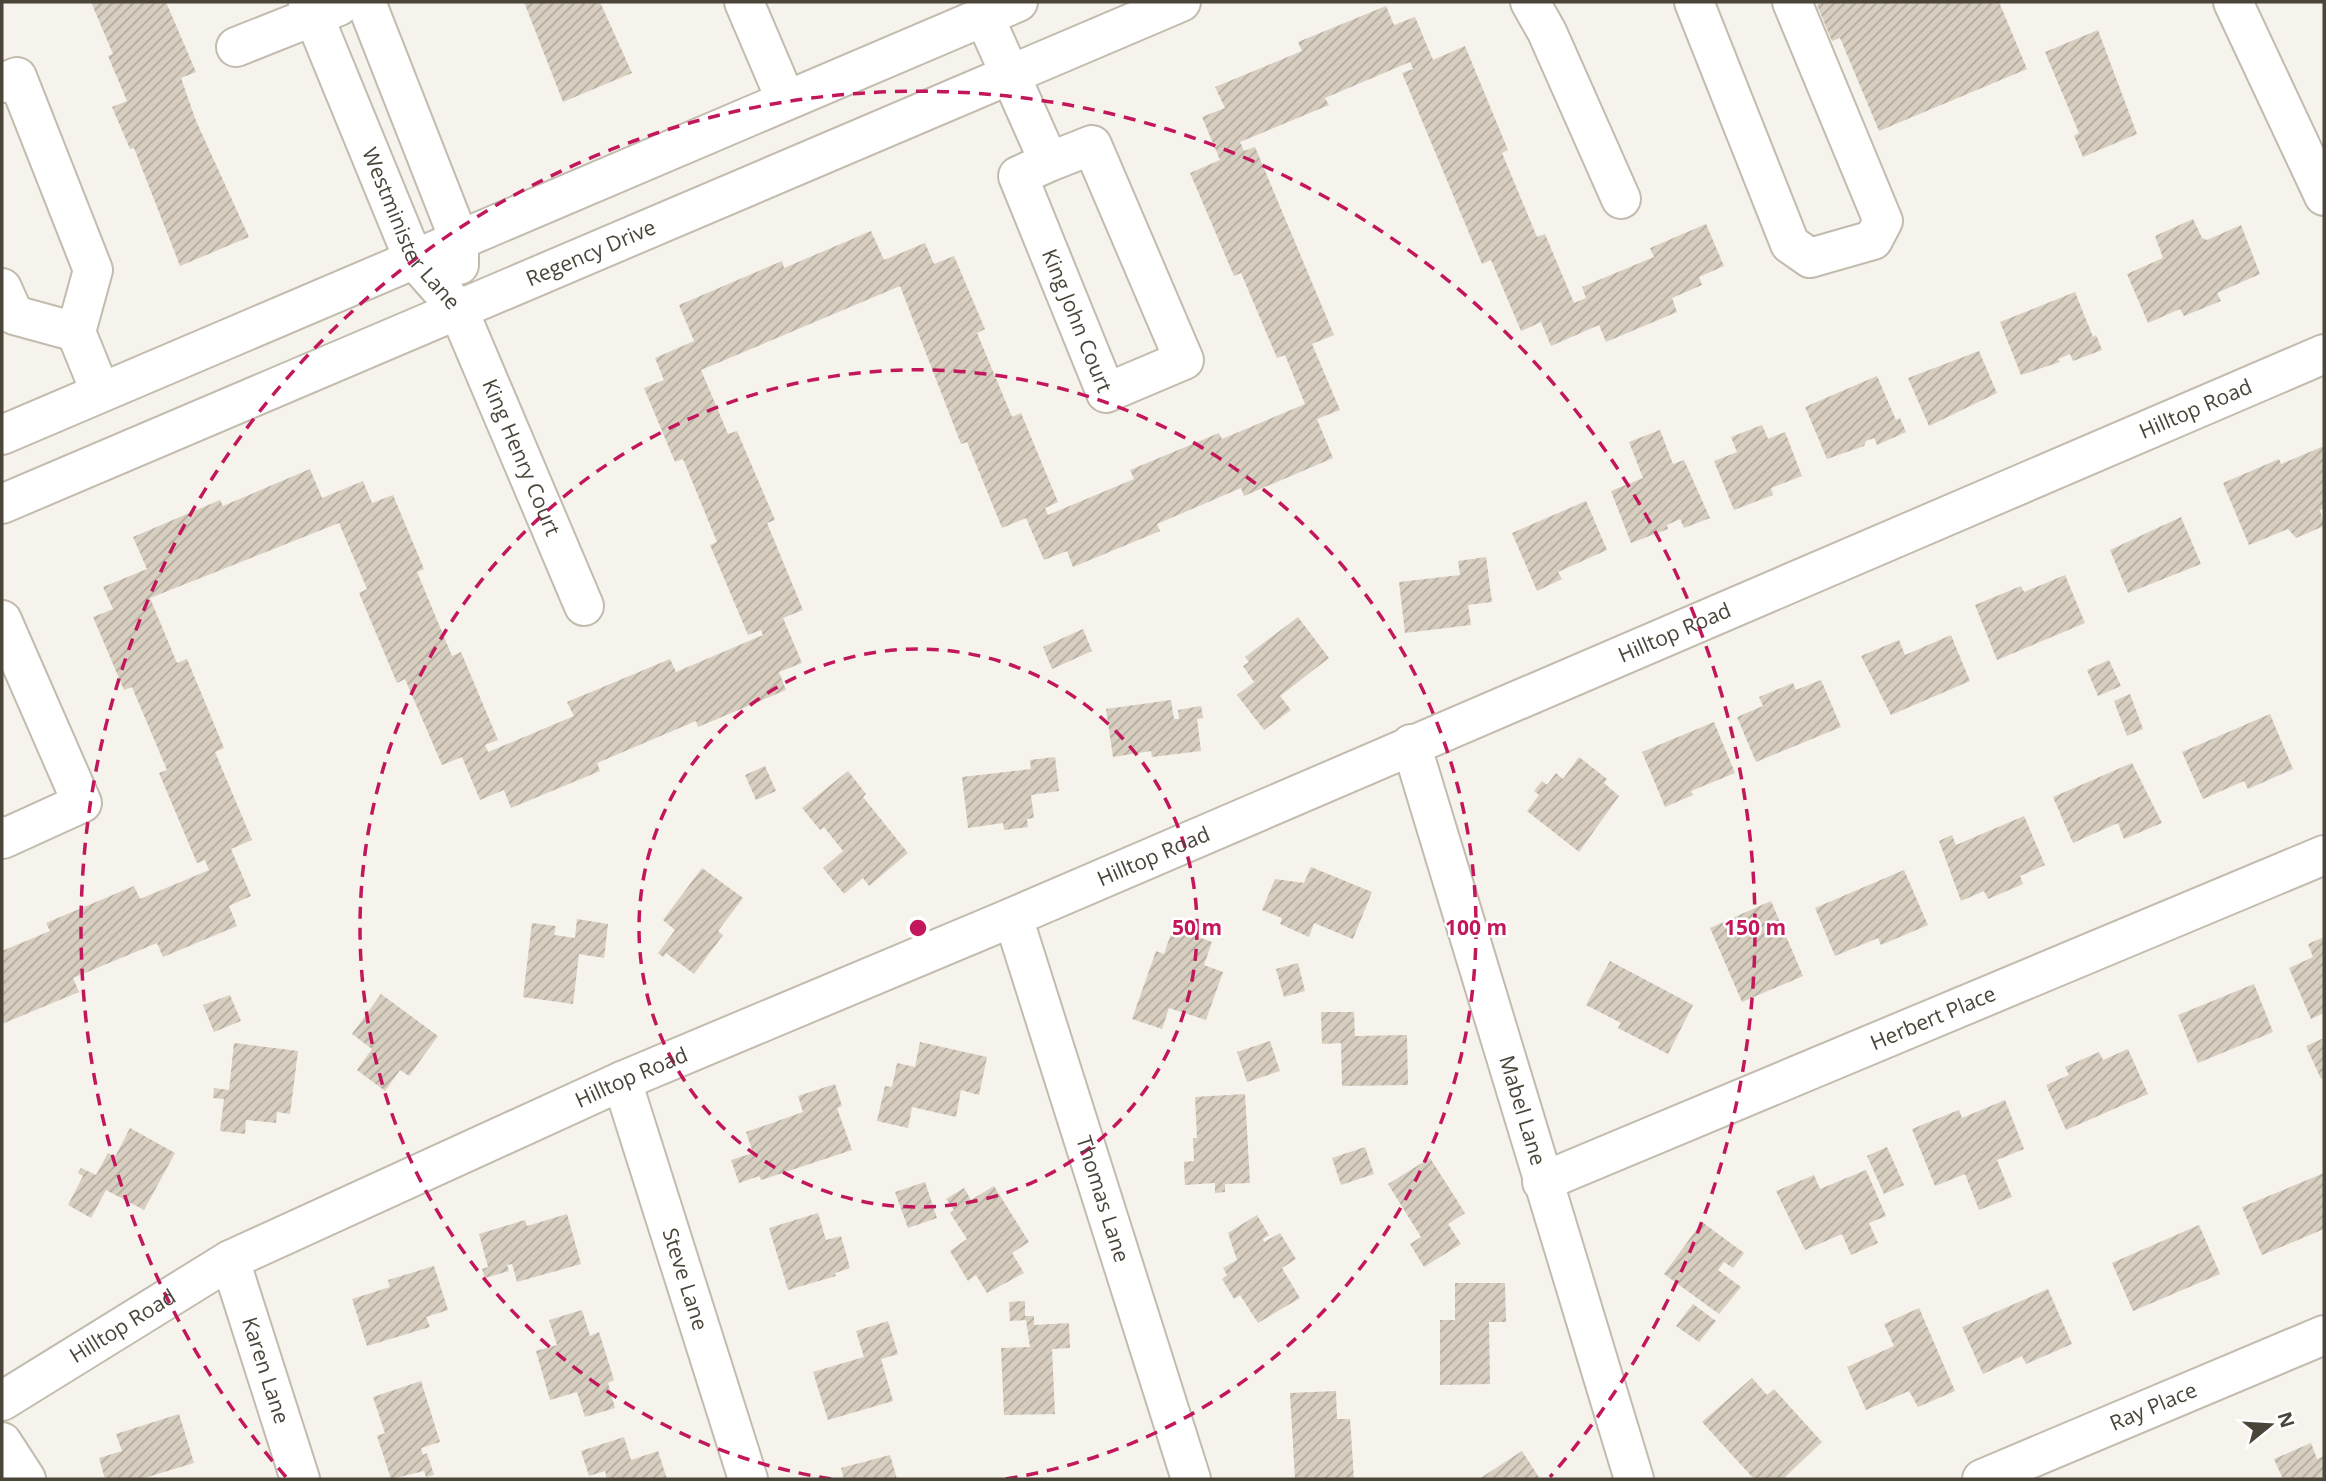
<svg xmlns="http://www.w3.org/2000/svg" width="2326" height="1481" font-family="'Open Sans',sans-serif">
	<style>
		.building { fill: url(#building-hatch) }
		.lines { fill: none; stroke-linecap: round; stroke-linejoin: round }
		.minor-casing { stroke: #c2bbae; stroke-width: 42 }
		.minor { stroke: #fff; stroke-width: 38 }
		.ring { fill: none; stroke: #c2185b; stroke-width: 3.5; stroke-dasharray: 12 9 }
		.labels { text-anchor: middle; stroke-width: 5; stroke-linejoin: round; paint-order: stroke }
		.street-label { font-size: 21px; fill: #4b4439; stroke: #fff }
		.centre { fill: #c2185b; stroke: #fff; stroke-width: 3.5 }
		.ring-label { font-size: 21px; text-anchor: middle; font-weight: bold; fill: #c2185b; stroke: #fff; stroke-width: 5; stroke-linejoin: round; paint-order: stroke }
	</style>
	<defs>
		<pattern id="building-hatch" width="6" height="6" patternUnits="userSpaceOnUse" patternTransform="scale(1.75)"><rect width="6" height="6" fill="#d8cfc1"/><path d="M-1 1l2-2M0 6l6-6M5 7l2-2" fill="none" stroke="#b1aa9e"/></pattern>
	</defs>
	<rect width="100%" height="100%" fill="#f6f3ec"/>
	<!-- building -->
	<g class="building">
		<polygon points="91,2 166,2 196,72 181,78 196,121 249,237 180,266 134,148 130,149 112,107 127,101 108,56 113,54"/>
		<polygon points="524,2 600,2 632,73 563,102"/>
		<polygon points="1821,2 1999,2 2027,69 1879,131 1840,38 1832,41 1817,5"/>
		<polygon points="1386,6 1394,25 1415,17 1433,60 1465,46 1508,150 1502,153 1537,237 1545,234 1574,303 1586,298 1582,287 1654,257 1650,248 1706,224 1724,266 1699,277 1702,285 1672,298 1677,312 1606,342 1599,325 1551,346 1541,322 1521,331 1491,260 1482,264 1402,73 1413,69 1410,62 1325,98 1329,105 1240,142 1244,151 1255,147 1334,335 1312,344 1340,410 1317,419 1333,458 1244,496 1241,488 1157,524 1160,531 1073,567 1067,551 1044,560 1026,518 1002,528 967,442 961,444 900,286 701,370 728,434 737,431 775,520 767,523 803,610 783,618 802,663 779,672 786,690 698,727 696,721 597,763 600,771 511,808 504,790 480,800 462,757 442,765 405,679 397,683 359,593 367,589 339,523 150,598 177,663 187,659 224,748 215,752 252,840 231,849 251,896 229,906 237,926 163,957 157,943 73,978 79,992 2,1024 2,951 50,931 46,923 134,886 140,899 209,870 205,860 197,863 159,773 167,770 132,687 124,690 93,617 113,609 103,587 147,569 133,537 220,500 223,506 310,469 322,498 363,481 372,503 393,495 424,569 417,572 452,656 461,652 498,740 485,745 488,752 574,716 567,702 670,659 676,672 763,635 761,630 748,635 710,545 717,542 683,459 675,462 644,388 664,380 655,358 694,341 679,305 782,261 784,268 871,231 884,260 925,243 934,264 954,256 985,329 977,333 1012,417 1021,413 1058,502 1045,508 1048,515 1134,479 1130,470 1219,433 1222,439 1305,404 1285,355 1277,358 1241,273 1234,276 1190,173 1220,160 1202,117 1225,108 1215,87 1302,51 1298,42"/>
		<polygon points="2098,30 2137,134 2083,157 2074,136 2079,133 2045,52"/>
		<polygon points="2193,219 2202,238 2207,240 2241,225 2260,274 2217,293 2221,301 2184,316 2180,309 2148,323 2127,274 2163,258 2155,236"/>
		<polygon points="2075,292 2093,337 2096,335 2102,350 2073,361 2070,354 2058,359 2060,362 2021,375 2000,322"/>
		<polygon points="1979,351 1997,393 1929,426 1908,378"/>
		<polygon points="1877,376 1896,420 1900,418 1906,432 1877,445 1874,438 1866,441 1864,446 1827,459 1805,407"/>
		<polygon points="1762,425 1768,439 1785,432 1802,476 1771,488 1773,495 1734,510 1714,461 1737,452 1731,437"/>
		<polygon points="1660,430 1673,464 1684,460 1710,518 1684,528 1680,519 1667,525 1668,529 1631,543 1611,491 1643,478 1629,442"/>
		<polygon points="2324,446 2324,508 2320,510 2324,526 2296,538 2288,529 2249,545 2223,483 2279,459 2281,464"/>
		<polygon points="1586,501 1607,550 1558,572 1562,579 1537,591 1512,533"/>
		<polygon points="2181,517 2201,564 2128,593 2110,550"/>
		<polygon points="1486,557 1492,602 1468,605 1471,625 1405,633 1399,582 1460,575 1458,561"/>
		<polygon points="2065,575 2085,623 1997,660 1975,605 2021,586 2024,592"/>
		<polygon points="1298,617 1329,658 1280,696 1291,710 1264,730 1237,695 1254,682 1243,666 1249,662 1245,657"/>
		<polygon points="1083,629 1092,651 1052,669 1043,647"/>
		<polygon points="1951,635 1970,681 1891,715 1861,656 1899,640 1905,655"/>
		<polygon points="2109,660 2121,686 2098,696 2087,670"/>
		<polygon points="1821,680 1841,727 1756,762 1737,717 1763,706 1759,697 1793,683 1796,690"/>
		<polygon points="2130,694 2143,729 2127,736 2114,701"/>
		<polygon points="1171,700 1174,719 1179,719 1178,710 1201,706 1203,718 1197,719 1201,751 1152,757 1151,751 1113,757 1106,709"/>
		<polygon points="2270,714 2293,769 2248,789 2244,781 2203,799 2182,752"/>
		<polygon points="1714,722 1735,773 1691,791 1693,795 1665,807 1642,752"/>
		<polygon points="1055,757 1059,791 1031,795 1034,818 1027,819 1028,827 1004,830 1003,823 968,828 962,777 1031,769 1030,760"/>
		<polygon points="1579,757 1607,779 1604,783 1619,796 1579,852 1527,811 1539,795 1534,791 1542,781 1547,785 1556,773 1563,779"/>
		<polygon points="2132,763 2162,823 2124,839 2118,823 2073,843 2053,797"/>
		<polygon points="765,766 776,791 756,800 745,775"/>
		<polygon points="848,771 866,794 863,797 908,853 869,886 863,878 844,894 823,868 843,851 824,827 820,830 802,808"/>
		<polygon points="2024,816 2045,865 2020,876 2023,884 1988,899 1984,891 1961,901 1939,841 1952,835 1956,845"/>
		<polygon points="1311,867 1372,892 1353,939 1314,923 1309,937 1280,924 1282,918 1262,910 1275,879 1304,883"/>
		<polygon points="702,868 743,898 718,931 723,935 694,974 666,953 663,957 658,953 675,930 663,920"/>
		<polygon points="1904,870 1928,925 1881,945 1878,938 1835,956 1815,908"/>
		<polygon points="1771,901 1803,976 1742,1002 1710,928"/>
		<polygon points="577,919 608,924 604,958 579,954 573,1004 523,997 532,923 556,926 554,935 575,938"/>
		<polygon points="1173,928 1212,942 1204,965 1223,972 1206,1020 1169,1008 1162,1029 1132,1019 1156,951 1164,954"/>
		<polygon points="2324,937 2324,1013 2311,1019 2289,968 2313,957 2308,944"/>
		<polygon points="1610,961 1693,1005 1668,1054 1618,1028 1621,1023 1586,1005"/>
		<polygon points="1298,963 1305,991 1284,997 1276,969"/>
		<polygon points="2254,984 2273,1032 2198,1063 2178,1015"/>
		<polygon points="381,994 438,1036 409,1076 400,1070 385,1091 357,1070 372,1049 352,1034"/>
		<polygon points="230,995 241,1021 214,1032 203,1005"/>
		<polygon points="1321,1012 1354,1012 1355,1036 1407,1035 1408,1085 1342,1086 1341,1043 1322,1044"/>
		<polygon points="2324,1038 2324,1078 2321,1079 2306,1046"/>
		<polygon points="1270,1041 1280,1071 1247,1082 1237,1052"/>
		<polygon points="920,1042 987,1057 979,1095 961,1090 956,1117 912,1107 908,1128 877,1121 885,1086 892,1087 897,1063 915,1067"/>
		<polygon points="234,1043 298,1051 290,1114 277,1112 276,1123 246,1120 245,1134 220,1131 224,1099 213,1098 214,1088 229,1090"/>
		<polygon points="2128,1049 2148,1094 2066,1130 2046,1085 2069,1075 2065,1067 2099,1052 2103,1060"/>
		<polygon points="835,1084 842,1106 837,1108 852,1150 761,1180 759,1176 739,1183 731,1160 753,1153 746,1132 803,1112 798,1096"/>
		<polygon points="1245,1094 1250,1183 1225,1184 1225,1192 1215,1193 1215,1183 1185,1185 1184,1162 1194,1161 1193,1138 1197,1138 1195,1097"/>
		<polygon points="2005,1100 2024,1149 1997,1160 2012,1197 1979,1210 1965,1174 1935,1186 1912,1129 1959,1110 1962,1118"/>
		<polygon points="130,1128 175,1153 144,1210 106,1190 91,1218 68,1205 83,1176 78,1173 81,1168 96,1175 108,1153 115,1157"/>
		<polygon points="1365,1147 1374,1174 1341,1185 1332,1158"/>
		<polygon points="1887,1147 1904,1185 1884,1194 1867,1156"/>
		<polygon points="1430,1158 1465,1213 1448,1224 1461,1244 1424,1267 1410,1244 1421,1237 1388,1184"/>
		<polygon points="1866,1170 1886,1216 1869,1223 1878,1243 1851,1255 1842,1234 1805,1250 1776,1191 1814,1175 1820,1189"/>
		<polygon points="2324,1173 2324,1229 2262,1255 2242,1207"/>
		<polygon points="925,1182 937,1218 908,1228 895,1192"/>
		<polygon points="994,1186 1029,1242 1012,1253 1024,1273 987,1293 976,1275 968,1281 950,1251 967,1239 950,1213 954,1210 946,1199 964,1188 971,1200"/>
		<polygon points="818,1213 826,1240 841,1236 850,1268 835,1273 836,1276 788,1290 769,1228"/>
		<polygon points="567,1214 581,1264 517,1282 512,1264 507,1265 509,1271 485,1278 482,1269 488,1267 479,1234 525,1220 527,1226"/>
		<polygon points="1257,1215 1269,1235 1263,1239 1264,1242 1280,1233 1296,1259 1282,1268 1300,1298 1258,1323 1240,1295 1234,1299 1222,1279 1227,1275 1223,1268 1237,1260 1228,1233"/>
		<polygon points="1702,1222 1744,1253 1733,1268 1724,1262 1718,1270 1741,1287 1719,1314 1664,1274"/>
		<polygon points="2199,1225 2220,1274 2133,1311 2112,1263"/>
		<polygon points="434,1266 448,1310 426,1317 430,1327 367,1346 352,1299 390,1287 388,1280"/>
		<polygon points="1455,1283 1505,1283 1506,1322 1489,1322 1490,1384 1440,1385 1440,1320 1455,1320"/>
		<polygon points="2048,1289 2072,1344 2026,1364 2022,1356 1983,1374 1962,1327"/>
		<polygon points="1025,1301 1025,1316 1034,1316 1034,1325 1069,1323 1070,1348 1052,1349 1055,1414 1004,1415 1001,1348 1030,1347 1026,1320 1010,1321 1009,1302"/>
		<polygon points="1693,1304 1716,1321 1699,1342 1676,1326"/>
		<polygon points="1919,1308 1955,1391 1918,1407 1909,1391 1866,1410 1847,1367 1894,1346 1884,1324"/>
		<polygon points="582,1310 590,1336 599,1332 614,1380 608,1383 615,1408 585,1417 577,1392 550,1400 536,1351 557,1345 549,1320"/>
		<polygon points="888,1321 898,1354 881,1359 893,1401 828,1420 813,1372 864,1357 856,1331"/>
		<polygon points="1752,1378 1767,1395 1774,1389 1822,1442 1783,1479 1754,1479 1702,1422"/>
		<polygon points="421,1381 440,1442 421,1448 423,1455 427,1453 434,1475 426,1477 424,1471 391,1479 377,1436 385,1433 373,1397"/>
		<polygon points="1336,1391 1337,1419 1350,1419 1354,1479 1295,1479 1290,1393"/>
		<polygon points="179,1414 194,1463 141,1479 105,1479 99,1458 122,1451 116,1434"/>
		<polygon points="624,1437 631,1460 658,1451 667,1479 607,1479 605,1471 589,1476 581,1451"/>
		<polygon points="2311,1443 2317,1459 2324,1456 2324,1479 2283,1479 2274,1459"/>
		<polygon points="1522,1451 1540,1479 1479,1479"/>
		<polygon points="890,1455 897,1479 844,1479 841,1468"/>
	</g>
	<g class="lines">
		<!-- minor casing -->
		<g class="minor-casing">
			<g id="minor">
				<path id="s1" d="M 308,2 L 413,258 L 458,309 L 584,606"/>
				<polyline points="366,2 459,239 459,265"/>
				<polyline points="744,2 785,98"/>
				<polyline points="1530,2 1547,32 1621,199"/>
				<polyline points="1694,2 1790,244 1810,258 1873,240 1883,221 1792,2"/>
				<polyline points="2233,2 2324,196"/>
				<path id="s2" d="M 984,16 L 1049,162 L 1018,176 L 1106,393 L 1184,360 L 1092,145 L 1049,162"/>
				<polyline points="236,47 339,6"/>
				<polyline points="2,83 17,77 93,270 76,332 100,391"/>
				<polyline points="2,288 14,315 76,332"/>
				<polyline points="2,435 1018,2"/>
				<path id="s3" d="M 2,504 L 1181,2"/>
				<polyline points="2,620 82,803 3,839 2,836"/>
				<path id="s4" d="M 1411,744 L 1634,1479"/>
				<path id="s5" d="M 1013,917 L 1191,1479"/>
				<path id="s6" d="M 622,1081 L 748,1479"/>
				<path id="s7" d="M 1542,1182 L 2324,855"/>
				<path id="s8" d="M 230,1260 L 300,1479"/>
				<path id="s9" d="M 2,1401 L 230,1260 L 622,1081 L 1013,917 L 2324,354"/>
				<polyline points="2,1442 26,1479"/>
				<path id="s10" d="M 1982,1479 L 2324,1335"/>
			</g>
		</g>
		<!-- minor -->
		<use href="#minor" class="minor"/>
	</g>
	<!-- distance rings -->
	<g class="ring">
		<circle cx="918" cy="928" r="279"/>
		<path d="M831 1479A558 558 0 1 1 1005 1479"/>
		<path d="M286 1477A837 837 0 1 1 1550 1477"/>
	</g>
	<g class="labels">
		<!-- street labels -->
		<g class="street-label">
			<text dy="7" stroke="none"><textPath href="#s1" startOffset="250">Westminister Lane</textPath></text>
			<text dy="7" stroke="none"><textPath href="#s3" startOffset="640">Regency Drive</textPath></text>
			<text dy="7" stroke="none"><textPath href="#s2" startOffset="350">King John Court</textPath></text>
			<text dy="7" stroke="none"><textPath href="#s9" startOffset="2410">Hilltop Road</textPath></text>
			<text dy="7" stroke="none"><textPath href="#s1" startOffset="506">King Henry Court</textPath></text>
			<text dy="7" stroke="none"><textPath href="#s9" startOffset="1843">Hilltop Road</textPath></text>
			<text dy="7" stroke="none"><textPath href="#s9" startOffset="1276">Hilltop Road</textPath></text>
			<text dy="7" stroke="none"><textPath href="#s7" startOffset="424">Herbert Place</textPath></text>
			<text dy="7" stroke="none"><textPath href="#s9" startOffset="709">Hilltop Road</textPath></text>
			<text dy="7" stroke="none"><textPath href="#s4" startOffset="383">Mabel Lane</textPath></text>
			<text dy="7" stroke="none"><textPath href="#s5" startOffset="296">Thomas Lane</textPath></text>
			<text dy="7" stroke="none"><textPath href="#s6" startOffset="208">Steve Lane</textPath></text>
			<text dy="7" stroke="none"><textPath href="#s9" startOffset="142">Hilltop Road</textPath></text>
			<text dy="7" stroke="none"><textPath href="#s8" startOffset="116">Karen Lane</textPath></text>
			<text dy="7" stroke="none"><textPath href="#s10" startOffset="186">Ray Place</textPath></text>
		</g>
	</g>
	<circle cx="918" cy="928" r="10" class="centre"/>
	<g class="ring-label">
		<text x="1197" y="935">50 m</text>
		<text x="1476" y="935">100 m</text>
		<text x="1755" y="935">150 m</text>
	</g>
	<!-- border -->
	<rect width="2326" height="1481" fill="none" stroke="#4b4439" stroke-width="7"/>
	<!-- north arrow -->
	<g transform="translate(2270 1425) rotate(72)" stroke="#ffffff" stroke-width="5" paint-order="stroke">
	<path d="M0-5L12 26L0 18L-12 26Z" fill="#4b4439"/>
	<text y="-10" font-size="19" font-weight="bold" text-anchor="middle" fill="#4b4439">N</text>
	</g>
</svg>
